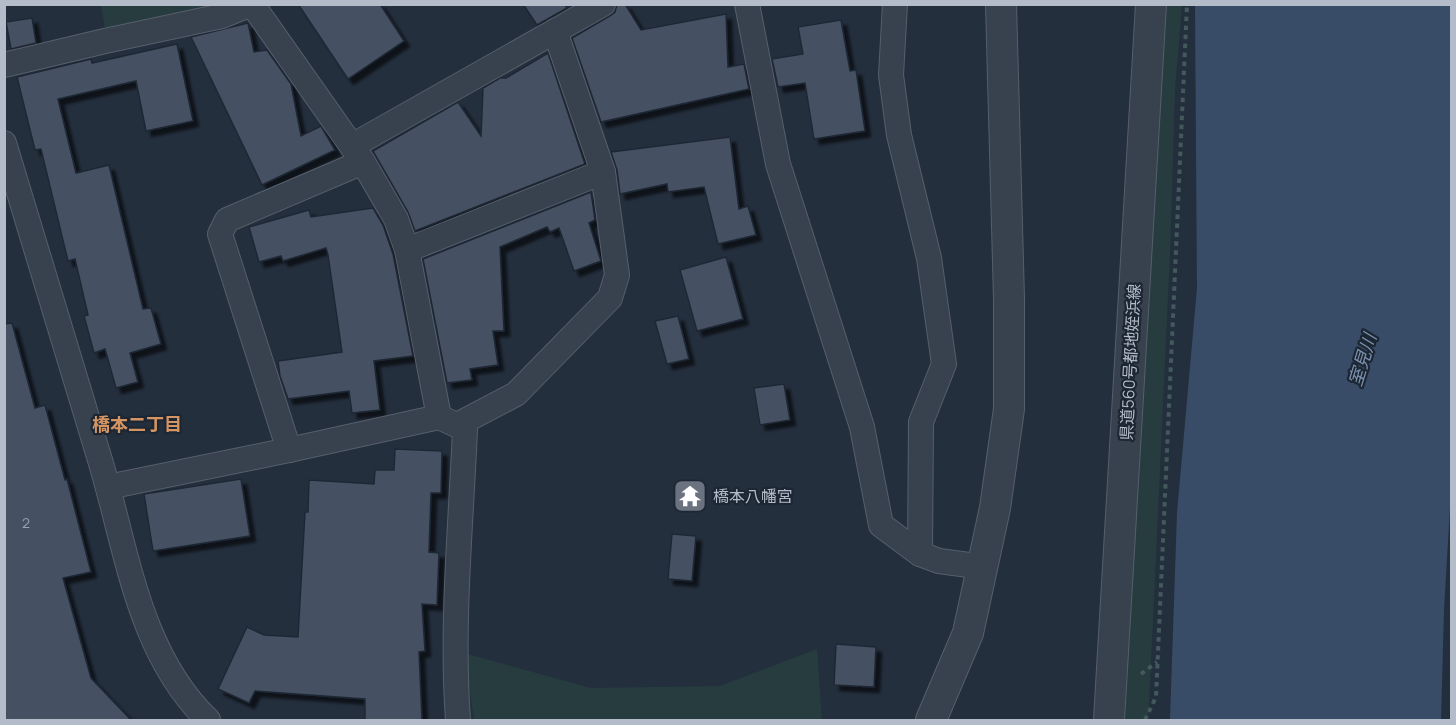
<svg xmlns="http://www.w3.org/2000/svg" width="1456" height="725" font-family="Manrope,'Noto Sans JP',sans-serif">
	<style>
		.green { fill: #263c3f }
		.water { fill: #394c67 }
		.building { fill: #455162; stroke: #1f2835; stroke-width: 1.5; filter: url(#shadow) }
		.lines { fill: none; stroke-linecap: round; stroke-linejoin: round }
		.minor-casing { stroke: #565f6c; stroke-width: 26 }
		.tertiary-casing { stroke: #565f6c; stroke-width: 32 }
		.path { stroke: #44595c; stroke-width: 4; stroke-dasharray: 4.5 4.5; stroke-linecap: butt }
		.minor { stroke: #38414e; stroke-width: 24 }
		.tertiary { stroke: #38414e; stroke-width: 30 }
		.labels { text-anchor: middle; stroke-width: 4.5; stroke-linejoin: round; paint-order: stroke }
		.number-label { font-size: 14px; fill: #98a1af }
		.street-label { font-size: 16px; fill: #b4bcc9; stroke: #1d2633 }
		.poi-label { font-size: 16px; fill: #b4bcc9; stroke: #1d2633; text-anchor: start }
		.water-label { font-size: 18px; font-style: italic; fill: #7c92b1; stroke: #1d2633 }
		.neighbourhood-label { font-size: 18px; font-weight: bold; fill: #d59563; stroke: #1d2633 }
	</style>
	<defs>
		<filter id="shadow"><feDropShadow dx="5.5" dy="5.5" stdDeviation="1.5" flood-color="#0009"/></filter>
	</defs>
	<rect width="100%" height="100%" fill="#242f3e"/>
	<!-- green -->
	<g class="green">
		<polygon points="101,5 228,5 106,35"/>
		<polygon points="1162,5 1182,5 1175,89 1170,254 1150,684 1148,720 1125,720"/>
		<polygon points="817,649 822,720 474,720 464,653 591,688 720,686"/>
	</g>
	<!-- water -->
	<polygon class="water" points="1195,5 1451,5 1452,474 1444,609 1441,720 1170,720 1177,513 1197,288"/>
	<!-- building -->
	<g class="building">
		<polygon points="298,4 380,4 404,41 348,79"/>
		<polygon points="523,4 564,4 567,8 537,25"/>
		<polygon points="617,4 625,4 641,30 726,14 728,67 744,64 749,89 601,122 572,38 610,16 615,12"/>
		<polygon points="32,18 36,43 11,49 6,22"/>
		<polygon points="841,20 850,71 856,70 865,131 814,139 805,83 778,87 772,59 803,54 798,27"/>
		<polygon points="248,23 254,52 267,50 291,84 301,136 321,126 335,150 262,185 191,37"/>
		<polygon points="177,44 193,121 146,131 136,81 58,99 76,173 109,165 143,309 151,308 161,344 130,353 138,382 116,388 105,349 94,353 84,316 88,315 75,259 68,261 41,149 35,150 17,77 91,59 92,63"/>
		<polygon points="548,53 585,164 415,231 408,212 373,151 458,102 481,136 483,88 500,78 506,78"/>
		<polygon points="730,137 739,209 748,206 756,235 718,244 704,187 668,192 667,184 620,194 617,170 611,152"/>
		<polygon points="591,192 595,220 589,223 601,261 574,271 559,228 550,232 547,227 500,247 504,331 493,331 498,365 470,369 472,380 447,383 423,259"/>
		<polygon points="373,208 383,225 393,254 413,356 374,361 380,410 352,413 349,391 288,399 280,376 278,361 342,352 328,255 326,248 283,261 281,256 259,262 249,227 309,210 311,217"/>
		<polygon points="726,257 743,319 697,331 680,270"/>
		<polygon points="678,316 689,359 667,364 655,321"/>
		<polygon points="12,323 35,408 45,405 65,480 67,479 91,572 63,578 91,678 131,720 4,720 4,324"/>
		<polygon points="784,384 790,420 760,425 754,388"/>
		<polygon points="395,449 442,451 441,493 431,493 429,552 439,553 437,605 422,604 425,651 419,652 422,720 365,720 365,699 255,691 249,703 218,689 247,627 264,635 298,637 305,512 308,512 309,480 374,484 375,470 394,470"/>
		<polygon points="241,479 250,536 153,551 144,494"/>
		<polygon points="672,534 696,536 692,581 668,579"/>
		<polygon points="836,644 876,647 874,687 834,685"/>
	</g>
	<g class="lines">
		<!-- minor casing -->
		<g class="minor-casing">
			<g id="minor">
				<polyline points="252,4 363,162 396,219 407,250 439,417"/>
				<polyline points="747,4 778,164 862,427 881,525 920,554 939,561 984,567"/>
				<polyline points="895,4 891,75 899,135 929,258 944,364 921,422 920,554"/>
				<polyline points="4,65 105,41 222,16 251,4"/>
				<path d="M 4,143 C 36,249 68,354 100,460 C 127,549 138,653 208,720"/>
				<polyline points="352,146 603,4"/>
				<polyline points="407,250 603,172"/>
				<polyline points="457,425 516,394 610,298 617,275 603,172 555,31"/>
				<polyline points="289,450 220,234 227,220 363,162"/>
				<path d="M 108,487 L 289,450 L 439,417 L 465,429 C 461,525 451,625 458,720"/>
			</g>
		</g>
		<!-- tertiary casing -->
		<g class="tertiary-casing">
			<g id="tertiary">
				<polyline points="931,720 968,633 995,508 1009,409 1009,299 1001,4"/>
				<polyline points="1109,720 1151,4"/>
			</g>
		</g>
		<!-- path -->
		<g class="path">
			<polyline points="1141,674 1157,662"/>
			<polyline points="1145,720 1156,697 1187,4"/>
		</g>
		<!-- minor -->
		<use href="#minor" class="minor"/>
		<!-- tertiary -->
		<use href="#tertiary" class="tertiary"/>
	</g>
	<!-- icons -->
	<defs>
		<g id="temple-square" transform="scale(1.725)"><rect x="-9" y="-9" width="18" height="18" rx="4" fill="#6b7280" stroke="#1d2633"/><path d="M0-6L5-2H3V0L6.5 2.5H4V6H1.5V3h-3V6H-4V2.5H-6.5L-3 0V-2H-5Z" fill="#fff"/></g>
	</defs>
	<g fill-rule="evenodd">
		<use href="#temple-square" x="690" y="496"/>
	</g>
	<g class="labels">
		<!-- number labels -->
		<g class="number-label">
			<text x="26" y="528">2</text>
		</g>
		<!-- street labels -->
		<g class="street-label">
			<text transform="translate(1130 362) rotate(-87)" y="6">県道560号都地姪浜線</text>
		</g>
		<!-- poi labels -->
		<g class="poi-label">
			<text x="713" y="502">橋本八幡宮</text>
		</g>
		<!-- water labels -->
		<g class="water-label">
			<text transform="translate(1363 360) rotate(-73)" y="6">室見川</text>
		</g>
		<!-- neighbourhood labels -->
		<g class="neighbourhood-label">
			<text x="137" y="431">橋本二丁目</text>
		</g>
	</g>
	<!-- border -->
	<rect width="1456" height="725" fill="none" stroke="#b4bcc9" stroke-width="12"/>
</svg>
